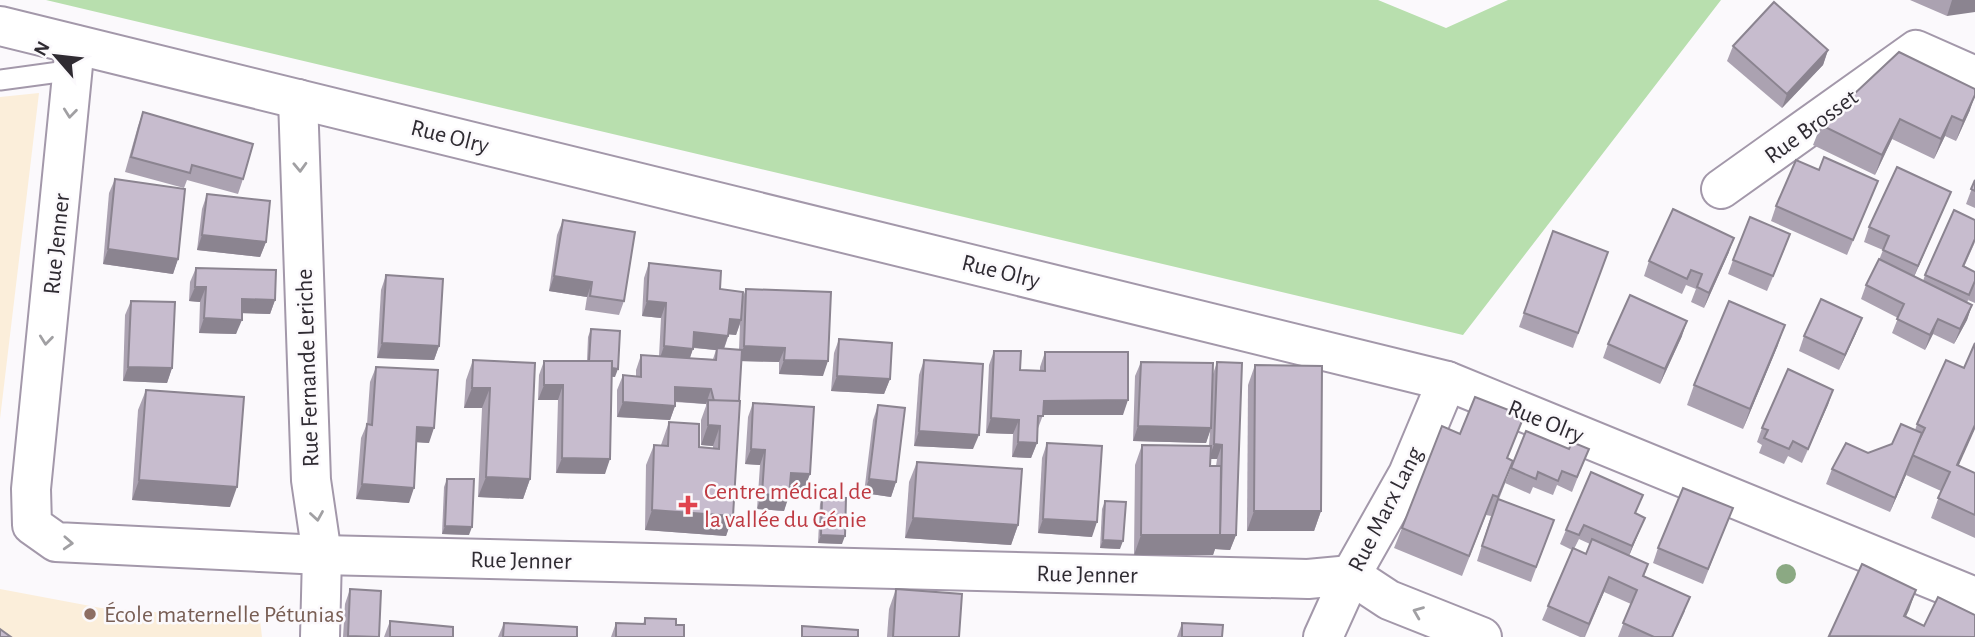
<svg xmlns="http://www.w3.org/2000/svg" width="1975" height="637" font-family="'Alegreya Sans',sans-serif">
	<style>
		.education { fill: #fbeeda }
		.green { fill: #b8dfae }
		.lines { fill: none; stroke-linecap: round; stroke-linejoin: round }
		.lane-casing { stroke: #a398aa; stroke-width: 23 }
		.street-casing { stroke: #a398aa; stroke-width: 42 }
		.secondary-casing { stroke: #a398aa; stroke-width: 42 }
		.lane { stroke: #fff; stroke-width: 19 }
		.street { stroke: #fff; stroke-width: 38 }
		.secondary { stroke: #fff; stroke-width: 38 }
		.tree { fill: #8ba983 }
		.wall { fill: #aba2b1; fill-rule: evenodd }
		.shaded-wall { fill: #8b8490 }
		.building { fill: #c7bcce; stroke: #8b8490; stroke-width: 2 }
		.oneway { stroke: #a1a0a3 }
		.health-dot { fill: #e0444e; stroke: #fbf9fc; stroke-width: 2.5 }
		.education-dot { fill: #8d6e63; stroke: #fbf9fc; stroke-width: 2.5 }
		.labels { text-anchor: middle; stroke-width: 5; stroke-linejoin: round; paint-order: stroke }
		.street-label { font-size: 24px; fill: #2f2b32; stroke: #fbf9fc }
		.health-label { font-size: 24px; fill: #be3a42; stroke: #fbf9fc; text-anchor: start }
		.education-label { font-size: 24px; fill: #785e54; stroke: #fbf9fc; text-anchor: start }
	</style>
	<rect width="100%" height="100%" fill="#fbf9fc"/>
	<!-- education -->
	<g class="education">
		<polygon points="39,93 8,352 0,419 0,97"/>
		<polygon points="0,589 101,608 260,620 262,637 0,637"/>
	</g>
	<!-- green -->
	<polygon class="green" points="46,0 1378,0 1446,28 1508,0 1721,0 1463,335"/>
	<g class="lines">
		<!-- lane casing -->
		<g class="lane-casing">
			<polyline id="lane" points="0,80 74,70"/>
		</g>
		<!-- street casing -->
		<g class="street-casing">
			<g id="street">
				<polyline points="75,45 31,489 32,525 56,542 322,555 1308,579 1351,575 1389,600 1482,637"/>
				<polyline points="298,99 311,480 322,555 320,637"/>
				<polyline points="1721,189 1916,50 1975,76"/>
				<polyline points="1323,637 1351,575 1408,474 1447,381"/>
			</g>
		</g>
		<!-- secondary casing -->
		<g class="secondary-casing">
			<polyline id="secondary" points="0,26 1447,381 1975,597"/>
		</g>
		<!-- lane -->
		<use href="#lane" class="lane"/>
		<!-- street -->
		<use href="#street" class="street"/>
		<!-- secondary -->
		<use href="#secondary" class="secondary"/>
	</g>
	<!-- trees -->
	<circle class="tree" cx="1786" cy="574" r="10"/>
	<!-- wall -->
	<g class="wall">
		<polygon points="1910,0 1975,0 1947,16"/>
		<polygon points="1733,46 1828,50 1823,65 1782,108 1727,61"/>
		<polygon points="1970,110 1956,141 1945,136 1934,159 1892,139 1875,175 1813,145 1821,125"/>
		<polygon points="143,112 243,179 238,194 187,180 184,188 125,172 138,126"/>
		<polygon points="115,179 178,259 173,274 103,264 109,193"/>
		<polygon points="1975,180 1975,208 1966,204"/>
		<polygon points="1951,192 1945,206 1914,277 1923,281 1925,275 1975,242 1964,267 1975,272 1975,303 1968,300 1969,297 1967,303 1972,305 1967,320 1954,344 1933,334 1925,350 1892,333 1898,318 1861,299 1866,285 1879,260 1883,250 1864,242 1869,227"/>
		<polygon points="207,194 266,242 260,257 197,250 202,209"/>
		<polygon points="1872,196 1847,255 1771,221 1776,206"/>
		<polygon points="563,220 624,301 619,315 585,310 587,297 549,291 557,235"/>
		<polygon points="1553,231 1608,252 1573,348 1519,327"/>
		<polygon points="1785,248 1767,291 1728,274 1733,260"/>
		<polygon points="1729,252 1704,308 1691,302 1696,289 1686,285 1682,294 1644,276 1649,261"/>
		<path d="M 649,263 L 720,289 L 742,299 L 746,289 L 823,376 L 779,374 L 779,362 L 741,361 L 733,516 L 726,536 L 645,530 L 646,465 L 654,445 L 661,445 L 669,422 L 699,447 L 713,449 L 713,446 L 701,445 L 701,420 L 706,406 L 706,404 L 675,402 L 675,406 L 670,420 L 617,417 L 617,390 L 623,375 L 636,376 L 636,370 L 641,355 L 659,356 L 661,318 L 642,316 L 644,278 ZM 740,324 L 739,350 L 724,349 L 729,334 L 736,335 ZM 693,348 L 716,350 L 713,359 L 690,358 Z"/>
		<polygon points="196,268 275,300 270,314 242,313 236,334 199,333 200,302 189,301 190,282"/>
		<polygon points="386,275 439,346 434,360 377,358 381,290"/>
		<polygon points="131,301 172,368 167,383 123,381 125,315"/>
		<polygon points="591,329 615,377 612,376 605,474 556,473 558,400 538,400 539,375 544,361 587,361 588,337"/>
		<polygon points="1856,333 1839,370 1799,351 1804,336"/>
		<polygon points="1682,336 1660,384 1603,358 1608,344"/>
		<polygon points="839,339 890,379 884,394 831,391 834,353"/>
		<polygon points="1778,345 1743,429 1687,405 1694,385"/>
		<polygon points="994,351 1020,370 1040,371 1040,367 1045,352 1123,415 1043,415 1037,431 1037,443 1031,458 1012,457 1013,434 986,433 989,365"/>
		<polygon points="473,360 535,363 530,479 523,499 478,497 482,408 464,408 466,380"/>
		<polygon points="924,360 973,449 914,446 919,375"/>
		<path d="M 1141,362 L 1213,374 L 1217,362 L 1236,535 L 1230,550 L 1215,549 L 1213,555 L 1134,555 L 1135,465 L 1142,445 L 1209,446 L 1210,431 L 1206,443 L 1133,441 L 1135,376 ZM 1211,459 L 1217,459 L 1216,466 L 1210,466 Z"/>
		<polygon points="1255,365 1321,511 1314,531 1247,531 1248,385"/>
		<polygon points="376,367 429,443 417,442 409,503 356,499 361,438 367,424 370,382"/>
		<polygon points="1964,368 1959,466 1975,473 1975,538 1931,518 1941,491 1906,475 1890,512 1826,484 1832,469 1868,453 1892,444 1915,430 1917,424"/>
		<polygon points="146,390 230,507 132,500 138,410"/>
		<polygon points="1833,390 1802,463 1788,456 1784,464 1759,453 1762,445 1757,442 1762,428"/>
		<polygon points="753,403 810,474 804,489 790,488 784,511 757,509 760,465 745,464 748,417"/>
		<polygon points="878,405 896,482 891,497 864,493 873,420"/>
		<polygon points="1524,416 1507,458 1506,481 1499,499 1554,520 1531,582 1477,561 1491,516 1486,515 1462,576 1394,548 1402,528 1460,434"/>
		<polygon points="1047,443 1092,537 1038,533 1042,458"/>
		<polygon points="1569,449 1589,449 1572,492 1557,485 1553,495 1533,487 1530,494 1505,483 1511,468"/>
		<polygon points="917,462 1018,525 1011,545 905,538 909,482"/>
		<path d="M 1591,472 L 1636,514 L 1639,532 L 1629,555 L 1648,564 L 1644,576 L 1685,611 L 1673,637 L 1618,637 L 1631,604 L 1604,592 L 1585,637 L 1580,637 L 1542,620 L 1572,550 L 1560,544 ZM 1579,539 L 1590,544 L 1586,554 L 1574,549 Z"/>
		<polygon points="447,479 469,535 442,534 444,487"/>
		<polygon points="822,497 842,544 818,543 820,504"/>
		<polygon points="1105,501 1120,549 1100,548 1102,509"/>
		<polygon points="1727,523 1703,584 1653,563 1658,548"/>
		<polygon points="350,589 379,637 343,637 345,604"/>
		<polygon points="896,589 959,637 887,637 889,609"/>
		<polygon points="645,618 676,625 684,637 611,637 616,623 643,624"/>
		<polygon points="390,621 390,637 384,637"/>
		<polygon points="504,623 577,637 498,637"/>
		<polygon points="1182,623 1222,637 1177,637"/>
	</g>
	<!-- shaded-wall -->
	<g class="shaded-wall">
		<polygon points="1952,0 1975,0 1975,12 1947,16"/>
		<polygon points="1828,50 1823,65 1782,108 1787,94"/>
		<polygon points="1975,95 1970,110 1956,141 1963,121"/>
		<polygon points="1952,116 1945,136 1934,159 1941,139"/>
		<polygon points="1900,119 1892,139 1875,175 1882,155"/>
		<polygon points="1951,192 1945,206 1912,281 1918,266"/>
		<polygon points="202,235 266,242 260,257 197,250"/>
		<polygon points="1734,238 1729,252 1704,308 1709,293"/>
		<polygon points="108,249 178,259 173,274 103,264"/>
		<polygon points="554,276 592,282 587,297 549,291"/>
		<polygon points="195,287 206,287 200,302 189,301"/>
		<polygon points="242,299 275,300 270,314 237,313"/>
		<polygon points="647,301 666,303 661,318 642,316"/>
		<polygon points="1972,305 1967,320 1954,344 1960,329"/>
		<polygon points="204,318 242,320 236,334 199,333"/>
		<polygon points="1862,318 1856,333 1839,370 1845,355"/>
		<polygon points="730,319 741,320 736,335 724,334"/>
		<polygon points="1938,319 1933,334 1925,350 1930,335"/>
		<polygon points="1687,321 1682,336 1660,384 1665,369"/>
		<polygon points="1785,325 1778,345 1743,429 1750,409"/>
		<polygon points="694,332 728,336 723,351 689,347"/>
		<polygon points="382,343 439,346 434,360 377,358"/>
		<polygon points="664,346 693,349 688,363 659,361"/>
		<polygon points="744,346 785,348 779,362 738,361"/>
		<polygon points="784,360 828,361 823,376 779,374"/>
		<polygon points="128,367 172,368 167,383 123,381"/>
		<polygon points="589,367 618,369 615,377 586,375"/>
		<polygon points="837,376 890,379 884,394 831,391"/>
		<polygon points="544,385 563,385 558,400 538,400"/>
		<polygon points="675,387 711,389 706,404 670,401"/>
		<polygon points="472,388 490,388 482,408 464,408"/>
		<polygon points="1833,390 1828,405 1802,463 1808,449"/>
		<polygon points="1128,400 1123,415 1038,415 1044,401"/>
		<polygon points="623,402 675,406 670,420 617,417"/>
		<polygon points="991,418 1019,420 1013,434 986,433"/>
		<polygon points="708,425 720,426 713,446 701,445"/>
		<polygon points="1975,425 1975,429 1950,485 1957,465"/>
		<polygon points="1138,426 1211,428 1206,443 1133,441"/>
		<polygon points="417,427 434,428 429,443 412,442"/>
		<polygon points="919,431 979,435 973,449 914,446"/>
		<polygon points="1018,442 1037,443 1031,458 1012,457"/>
		<polygon points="1214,444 1222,445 1217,459 1209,459"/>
		<polygon points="751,449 765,450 760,465 745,464"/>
		<polygon points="562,458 610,459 605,474 556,473"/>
		<polygon points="791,473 810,474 804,489 786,488"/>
		<polygon points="1905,475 1906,475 1890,512 1895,498"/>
		<polygon points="486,477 530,479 523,499 478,497"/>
		<polygon points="869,479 896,482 891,497 864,493"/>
		<polygon points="139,480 237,487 230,507 132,500"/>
		<polygon points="362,484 414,488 409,503 356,499"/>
		<polygon points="762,494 789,496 784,511 757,509"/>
		<polygon points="652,510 733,516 726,536 645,530"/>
		<polygon points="1254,511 1321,511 1314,531 1247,531"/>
		<polygon points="913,518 1018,525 1011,545 905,538"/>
		<polygon points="1645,518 1639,532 1627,561 1632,546"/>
		<polygon points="1043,519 1097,522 1092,537 1038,533"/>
		<polygon points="445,526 472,527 469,535 442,534"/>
		<polygon points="821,535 845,536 842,544 818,543"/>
		<polygon points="1141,535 1236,535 1230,550 1215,549 1213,555 1134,555"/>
		<polygon points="1103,540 1123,541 1120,549 1100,548"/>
		<polygon points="1609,577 1604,592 1584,637 1589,624"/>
		<polygon points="1916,590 1909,610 1897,636 1904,616"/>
	</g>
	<!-- building -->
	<g class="building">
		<polygon points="1774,2 1828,50 1787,94 1733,46"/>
		<polygon points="1899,52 1975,89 1975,95 1963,121 1952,116 1941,139 1900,119 1882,155 1821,125"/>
		<polygon points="143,112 253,144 243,179 192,165 190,173 131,157"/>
		<polygon points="1824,157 1878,181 1853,240 1776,206 1796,160 1819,170"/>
		<polygon points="1897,167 1951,192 1918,266 1883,250 1889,236 1869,227"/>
		<polygon points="115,179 185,189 178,259 108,249"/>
		<polygon points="1975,180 1975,191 1971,189"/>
		<polygon points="207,194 270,201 266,242 202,235"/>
		<polygon points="1673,209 1734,238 1709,293 1697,287 1702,274 1691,270 1687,279 1649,261"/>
		<polygon points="1954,210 1975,220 1975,239 1963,266 1975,272 1975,281 1969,295 1925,275"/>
		<polygon points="1750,217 1790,234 1773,276 1733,260"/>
		<polygon points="563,220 635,232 624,301 590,296 592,282 554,276"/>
		<polygon points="1553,231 1608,252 1578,333 1524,313"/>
		<polygon points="1879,259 1972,305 1960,329 1938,319 1930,335 1897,319 1904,304 1866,285"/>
		<polygon points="649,263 721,271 720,289 743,292 741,320 730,319 728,336 694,332 693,349 664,346 666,303 647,301"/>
		<polygon points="196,268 276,270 275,300 242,299 242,320 204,318 206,287 195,287"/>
		<polygon points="386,275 443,279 439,346 382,343"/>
		<polygon points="746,289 831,292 828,361 784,360 785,348 744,346"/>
		<polygon points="1630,295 1687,321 1665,369 1608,344"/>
		<polygon points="1821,299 1862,318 1845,355 1804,336"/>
		<polygon points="131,301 175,302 172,368 128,367"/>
		<polygon points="1729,301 1785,325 1750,409 1694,385"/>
		<polygon points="591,329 620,331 618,369 612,368 612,361 589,361"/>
		<polygon points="839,339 892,343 890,379 837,376"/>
		<polygon points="1975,343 1975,425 1957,465 1975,473 1975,515 1938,498 1950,472 1912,455 1925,428 1917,424 1946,360 1964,368"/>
		<polygon points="717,348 742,350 739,401 714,401 711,389 675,387 675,406 623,402 623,375 641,377 641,355 716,360"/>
		<polygon points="994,351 1021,351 1020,370 1045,371 1045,352 1128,352 1128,400 1044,401 1043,416 1038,416 1037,443 1018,442 1019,420 991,418"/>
		<polygon points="473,360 535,363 530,479 486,477 490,388 472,388"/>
		<polygon points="924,360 983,364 979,435 919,431"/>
		<polygon points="544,361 612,361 610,459 562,458 563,385 544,385"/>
		<polygon points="1141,362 1213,363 1211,428 1138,426"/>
		<polygon points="1217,362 1242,363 1236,535 1220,535 1222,445 1214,444"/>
		<polygon points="1255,365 1322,366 1321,511 1254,511"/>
		<polygon points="376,367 438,370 434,428 417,427 414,488 362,484 367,424 372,425"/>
		<polygon points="1788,369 1833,390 1808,449 1793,441 1789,449 1764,438 1768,430 1762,428"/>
		<polygon points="146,390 244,397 237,487 139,480"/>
		<polygon points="1475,397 1524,416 1507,458 1513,461 1498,497 1493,495 1469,556 1402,528 1442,426 1460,434"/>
		<polygon points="708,400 740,401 733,516 652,510 654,445 668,446 669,422 699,424 699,447 719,449 720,426 708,425"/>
		<polygon points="753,403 814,407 810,474 791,473 789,496 762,494 765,450 751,449"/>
		<polygon points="878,405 905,408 896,482 869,479"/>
		<polygon points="1901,424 1922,433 1895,498 1832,469 1846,443 1868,453 1892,444"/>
		<polygon points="1526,431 1569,449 1572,442 1589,449 1577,477 1562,471 1558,481 1538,472 1536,479 1511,468"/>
		<polygon points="1047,443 1102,446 1097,522 1043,519"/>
		<polygon points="1142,445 1211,446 1210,466 1221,466 1220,535 1141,535"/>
		<polygon points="917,462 1022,469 1018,525 913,518"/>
		<polygon points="1591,472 1643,495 1635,513 1645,518 1632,546 1584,525 1579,535 1566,530"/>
		<polygon points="447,479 474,479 472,527 445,526"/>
		<polygon points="1683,488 1733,508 1708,569 1658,548"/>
		<polygon points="822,497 846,498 845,536 821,535"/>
		<polygon points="1498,499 1554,520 1536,567 1482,546"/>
		<polygon points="1105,501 1126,502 1123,541 1103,540"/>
		<polygon points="1592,539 1648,564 1643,576 1690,597 1672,637 1654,637 1623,623 1637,590 1609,577 1589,624 1548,606 1573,548 1586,554"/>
		<polygon points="1862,564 1916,590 1904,616 1924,626 1938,597 1975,615 1975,637 1829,636"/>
		<polygon points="350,589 381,591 379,637 348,636"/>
		<polygon points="896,589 962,594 959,637 893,637"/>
		<polygon points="645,618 676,619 676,625 684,625 684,637 616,637 616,623 645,624"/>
		<polygon points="390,621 453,627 453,637 390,637"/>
		<polygon points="504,623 577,627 577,637 503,637"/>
		<polygon points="1182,623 1223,625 1222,637 1182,637"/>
		<polygon points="802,626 858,630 858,637 802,637"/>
		<polygon points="0,629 11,637 0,637"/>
	</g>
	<!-- one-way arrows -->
	<defs><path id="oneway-chevron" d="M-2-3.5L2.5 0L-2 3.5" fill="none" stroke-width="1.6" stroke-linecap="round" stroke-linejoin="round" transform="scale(1.75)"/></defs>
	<g class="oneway">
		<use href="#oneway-chevron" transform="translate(70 113) rotate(96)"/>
		<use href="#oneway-chevron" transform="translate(300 167) rotate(88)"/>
		<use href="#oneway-chevron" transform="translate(46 340) rotate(96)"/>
		<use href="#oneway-chevron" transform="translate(317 516) rotate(81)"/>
		<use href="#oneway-chevron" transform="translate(68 543) rotate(3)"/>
		<use href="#oneway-chevron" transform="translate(1418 612) rotate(-158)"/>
	</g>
	<!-- markers -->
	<path class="health-dot" d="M684.5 494.5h7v7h7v7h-7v7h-7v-7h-7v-7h7z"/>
	<circle class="education-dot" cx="90" cy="614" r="7"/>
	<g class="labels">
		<!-- street labels -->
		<g class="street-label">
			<text transform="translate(1811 126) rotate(-36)" y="8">Rue Brosset</text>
			<text transform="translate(450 136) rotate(14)" y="8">Rue Olry</text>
			<text transform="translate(56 244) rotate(-84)" y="8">Rue Jenner</text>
			<text transform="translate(1001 271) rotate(14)" y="8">Rue Olry</text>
			<text transform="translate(307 368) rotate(-92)" y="8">Rue Fernande Leriche</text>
			<text transform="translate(1546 421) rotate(22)" y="8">Rue Olry</text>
			<text transform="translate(1385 509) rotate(-63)" y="8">Rue Marx Lang</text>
			<text transform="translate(521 560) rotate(1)" y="8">Rue Jenner</text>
			<text transform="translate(1087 574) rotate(1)" y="8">Rue Jenner</text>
		</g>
		<!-- health labels -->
		<g class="health-label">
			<text x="704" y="499">Centre médical de<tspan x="704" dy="28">la vallée du Génie</tspan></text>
		</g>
		<!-- education labels -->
		<g class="education-label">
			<text x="104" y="622">École maternelle Pétunias</text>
		</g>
	</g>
	<!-- north arrow -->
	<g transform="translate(56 56) rotate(298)" stroke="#fbf9fc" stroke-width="5" paint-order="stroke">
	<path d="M0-5L12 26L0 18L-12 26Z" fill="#2f2b32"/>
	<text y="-10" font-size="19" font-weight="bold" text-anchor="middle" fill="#2f2b32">N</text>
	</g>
</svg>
